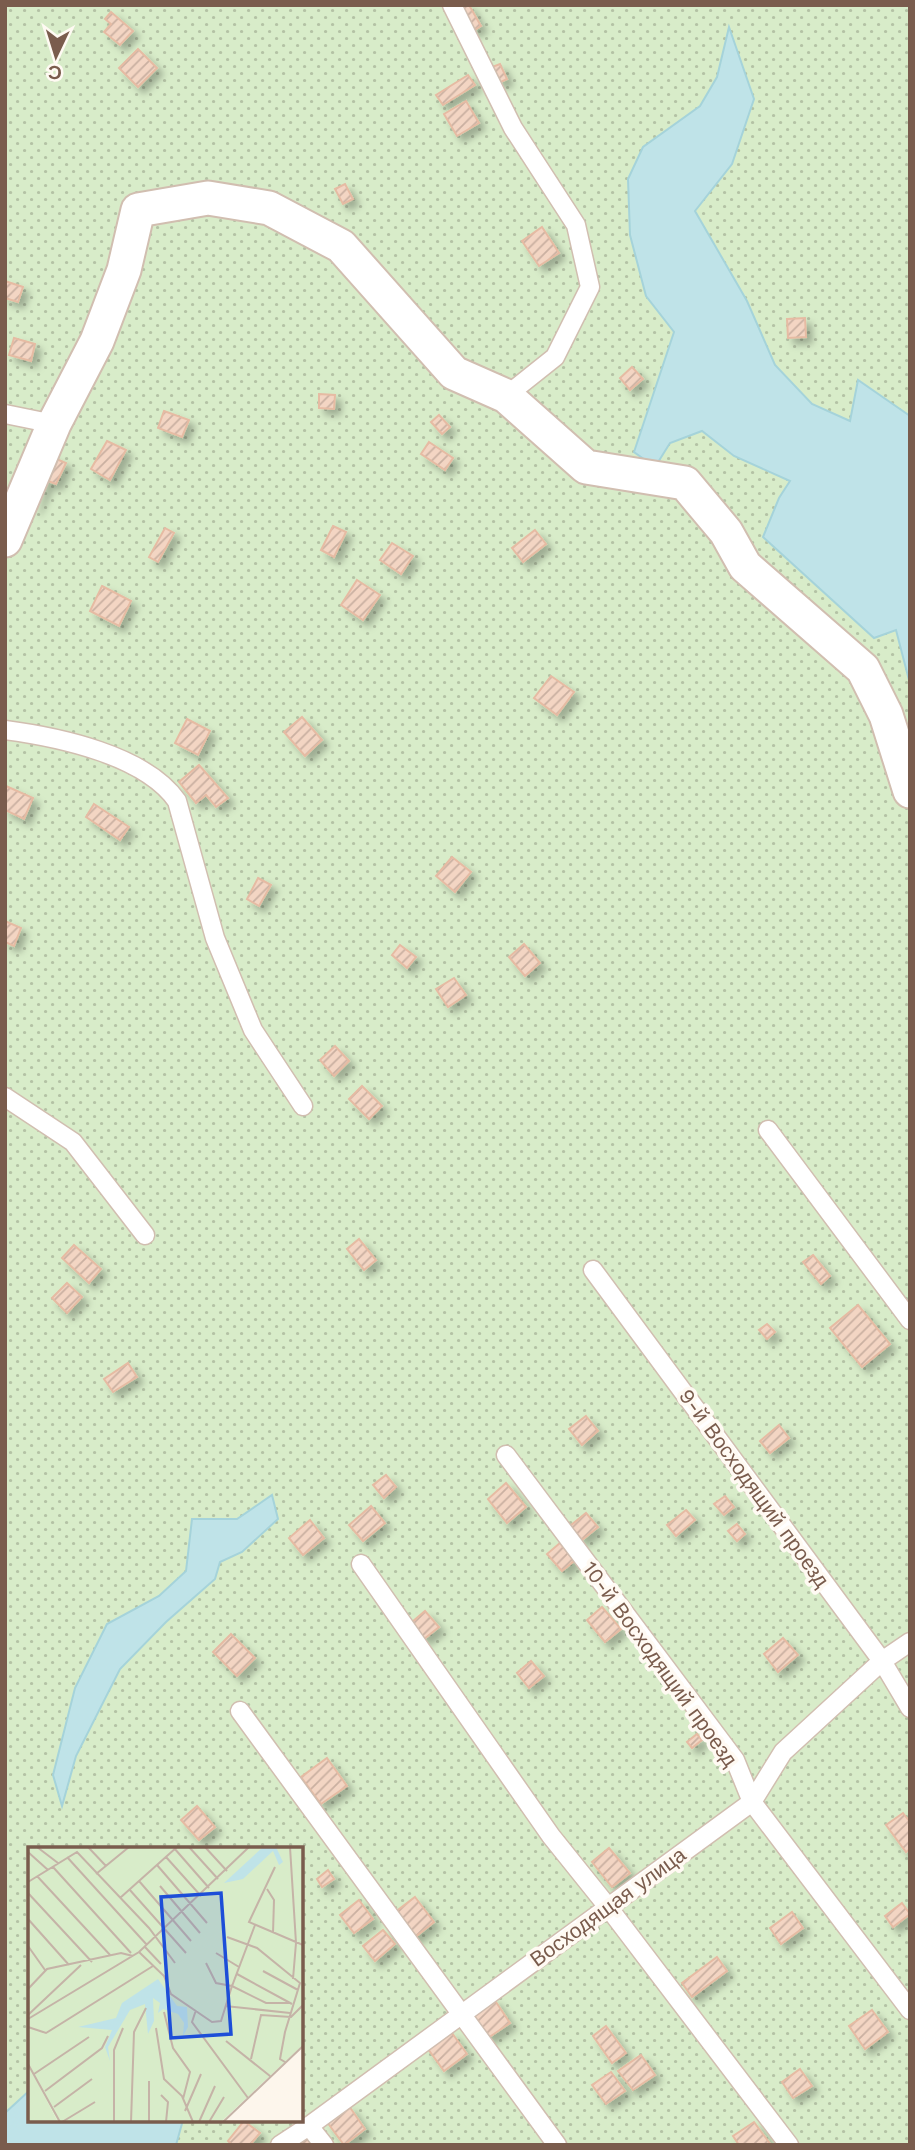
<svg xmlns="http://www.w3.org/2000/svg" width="915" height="2150" font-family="'Work Sans',sans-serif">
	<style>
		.garden { fill: url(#garden-dots); fill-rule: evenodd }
		.water { fill: #bfe3e8; stroke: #a5d3da; stroke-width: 2 }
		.building { fill: url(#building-hatch); stroke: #e6bba3; stroke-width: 2; filter: url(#shadow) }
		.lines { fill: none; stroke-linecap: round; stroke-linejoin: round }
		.service-casing { stroke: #d1beb0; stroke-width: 21 }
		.minor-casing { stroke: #d1beb0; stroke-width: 37 }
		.service { stroke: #fff; stroke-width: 18 }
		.minor { stroke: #fff; stroke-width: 33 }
		.labels { text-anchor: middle; stroke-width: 7; stroke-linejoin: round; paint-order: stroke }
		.street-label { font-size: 21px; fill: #7a5c4d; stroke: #fffaf3 }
		.inset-road { fill: none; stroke: #c5b3a7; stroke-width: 2 }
		.view { fill: #1d4ed8; fill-opacity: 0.15; stroke: #1d4ed8; stroke-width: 3.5 }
		.inset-edge { fill: none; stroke: #7a5c4d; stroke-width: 3.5 }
	</style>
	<defs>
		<pattern id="garden-dots" width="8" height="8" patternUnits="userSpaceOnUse" patternTransform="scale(1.75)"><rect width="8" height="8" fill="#d8ecc9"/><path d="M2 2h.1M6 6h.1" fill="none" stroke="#b4c2a5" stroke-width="1.8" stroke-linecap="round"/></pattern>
		<pattern id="building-hatch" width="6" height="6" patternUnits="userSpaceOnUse" patternTransform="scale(1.75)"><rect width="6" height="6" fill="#f3d5c3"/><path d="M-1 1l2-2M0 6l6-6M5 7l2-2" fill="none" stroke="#cab0a1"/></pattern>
		<filter id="shadow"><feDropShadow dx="6" dy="6" stdDeviation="3.5" flood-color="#0004"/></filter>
	</defs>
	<rect width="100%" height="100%" fill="#fdf6ec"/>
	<!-- garden -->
	<path class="garden" d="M 5,5 L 910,5 L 910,2145 L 5,2145 ZM 30,1849 L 301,1849 L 301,2120 L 30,2120 Z"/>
	<!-- water -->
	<g class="water">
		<polygon points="729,27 754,99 732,164 695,211 747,301 775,365 812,404 850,421 858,380 910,416 910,684 896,630 874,638 763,537 779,498 790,481 734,456 702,431 670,443 655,467 634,452 674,332 646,296 630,235 628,179 643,147 700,106 717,77"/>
		<polygon points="272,1495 278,1519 242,1552 220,1562 215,1579 166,1622 120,1669 76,1756 62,1806 53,1775 75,1688 107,1624 159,1596 186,1571 192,1519 237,1519"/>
		<polygon points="30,2090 30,2120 183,2120 176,2145 5,2145 5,2113"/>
	</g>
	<!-- building -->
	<g class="building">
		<polygon points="459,5 469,5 481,26 473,31"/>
		<polygon points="111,12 133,31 120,45 104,32 111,24 105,19"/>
		<polygon points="138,49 157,68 138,87 119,68"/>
		<polygon points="500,64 507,79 499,83 492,67"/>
		<polygon points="468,75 475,85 443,105 436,95"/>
		<polygon points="466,101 479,123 457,136 444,114"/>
		<polygon points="345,184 353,199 343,204 335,189"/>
		<polygon points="542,227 559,253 539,266 522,241"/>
		<polygon points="5,281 23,287 18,302 5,298"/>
		<polygon points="805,318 806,337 788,338 787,319"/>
		<polygon points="14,338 35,344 31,361 9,355"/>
		<polygon points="632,367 643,379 630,390 620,378"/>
		<polygon points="319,394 335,395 334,409 319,408"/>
		<polygon points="164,411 189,420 182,437 158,428"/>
		<polygon points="439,415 450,427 442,434 431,422"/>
		<polygon points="107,441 126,450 110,480 91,469"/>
		<polygon points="429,442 453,458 445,470 421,454"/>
		<polygon points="47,455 66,463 56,484 48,481 34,510"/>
		<polygon points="333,526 346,532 334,557 321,550"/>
		<polygon points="165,528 174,533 158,562 149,557"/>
		<polygon points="535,530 546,544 523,562 512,548"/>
		<polygon points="392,543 413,556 401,574 380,560"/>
		<polygon points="357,580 380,595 363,620 341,605"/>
		<polygon points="102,586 131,601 119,626 90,611"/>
		<polygon points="551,676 574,692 557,715 534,698"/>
		<polygon points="302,717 322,740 305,756 284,732"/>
		<polygon points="187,719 210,731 198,755 175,743"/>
		<polygon points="199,765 228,798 216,807 206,795 196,803 179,782"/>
		<polygon points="6,786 33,798 24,819 5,810"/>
		<polygon points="94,804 129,827 120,840 86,817"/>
		<polygon points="452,857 471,872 455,892 436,876"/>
		<polygon points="258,878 271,885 259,906 247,899"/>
		<polygon points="5,921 21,928 14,946 5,942"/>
		<polygon points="524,944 540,963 525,976 509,957"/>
		<polygon points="400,945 416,957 407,968 392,955"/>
		<polygon points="454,978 466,995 448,1007 436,989"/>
		<polygon points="335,1046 349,1061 334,1076 320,1060"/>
		<polygon points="362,1086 382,1106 369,1119 349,1099"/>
		<polygon points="359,1239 376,1260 364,1270 347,1249"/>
		<polygon points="74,1245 101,1269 89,1283 62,1258"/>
		<polygon points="813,1255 830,1276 821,1284 803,1262"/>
		<polygon points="67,1283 82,1297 67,1313 52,1298"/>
		<polygon points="858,1305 890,1344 862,1367 830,1328"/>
		<polygon points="767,1324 775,1332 767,1339 759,1330"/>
		<polygon points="128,1363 137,1377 113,1392 104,1379"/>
		<polygon points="586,1416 598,1431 582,1445 569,1429"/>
		<polygon points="779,1425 789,1438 770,1453 760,1441"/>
		<polygon points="386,1475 396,1487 384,1498 373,1485"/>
		<polygon points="506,1483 526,1507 507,1523 488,1499"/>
		<polygon points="725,1496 734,1507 724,1515 714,1504"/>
		<polygon points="371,1506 385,1523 363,1541 349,1525"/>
		<polygon points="686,1510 695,1520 676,1536 667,1525"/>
		<polygon points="586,1513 598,1527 582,1540 570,1526"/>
		<polygon points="310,1520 324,1538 303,1555 289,1538"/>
		<polygon points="737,1524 745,1534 737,1541 728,1531"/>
		<polygon points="560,1543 574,1561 562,1571 547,1554"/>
		<polygon points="602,1607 621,1629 605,1642 587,1620"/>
		<polygon points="425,1611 439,1627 424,1639 411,1623"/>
		<polygon points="231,1634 255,1658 237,1676 213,1652"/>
		<polygon points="783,1638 798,1655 778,1672 764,1654"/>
		<polygon points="531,1661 544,1676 529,1688 517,1673"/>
		<polygon points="697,1734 702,1740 692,1748 687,1742"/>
		<polygon points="327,1758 347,1786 321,1804 301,1777"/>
		<polygon points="197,1806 215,1827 199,1840 181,1820"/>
		<polygon points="903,1813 910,1822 910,1849 906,1852 886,1825"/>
		<polygon points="609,1848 630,1873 612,1887 592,1862"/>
		<polygon points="328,1870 334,1879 322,1887 317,1879"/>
		<polygon points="415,1897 434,1922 414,1938 394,1913"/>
		<polygon points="359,1900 373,1919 354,1933 340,1915"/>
		<polygon points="902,1903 910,1914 893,1927 885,1916"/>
		<polygon points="792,1912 803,1928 781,1944 770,1928"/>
		<polygon points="383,1930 395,1944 375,1961 363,1946"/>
		<polygon points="717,1957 727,1971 692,1997 682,1983"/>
		<polygon points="494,1999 510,2023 488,2038 471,2015"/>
		<polygon points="872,2010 888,2032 865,2049 849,2026"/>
		<polygon points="606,2026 626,2053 612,2063 593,2036"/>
		<polygon points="452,2033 467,2054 444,2071 428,2049"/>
		<polygon points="641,2055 655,2075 633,2090 618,2071"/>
		<polygon points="800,2069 812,2086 793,2098 782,2082"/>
		<polygon points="611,2072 625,2091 606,2104 592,2085"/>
		<polygon points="349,2106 365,2129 344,2145 327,2122"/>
		<polygon points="244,2121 260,2133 250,2145 232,2145 228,2141"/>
		<polygon points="754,2122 771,2145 739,2145 733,2136"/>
		<polygon points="307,2137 314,2145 298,2145"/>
	</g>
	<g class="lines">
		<!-- service casing -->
		<g class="service-casing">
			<g id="service">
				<polyline points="452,5 513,128 576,225 590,287 555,357 506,396"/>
				<polyline points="5,414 54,424"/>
				<path d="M 5,730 C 58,737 145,755 177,801 L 215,938 L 253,1030 L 303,1106"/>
				<polyline points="5,1097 73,1142 145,1235"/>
				<polyline points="768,1130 910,1320"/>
				<polyline points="593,1270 882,1661 910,1708"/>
				<polyline points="506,1455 735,1760 752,1802 910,2010"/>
				<polyline points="361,1564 551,1836 608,1907 789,2145"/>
				<polyline points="240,1711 557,2145"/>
				<polyline points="309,2126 324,2145"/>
				<polyline points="280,2145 309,2126 752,1802 783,1752 882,1661 910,1642"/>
			</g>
		</g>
		<!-- minor casing -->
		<g class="minor-casing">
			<polyline id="minor" points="5,540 54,424 97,341 124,270 138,210 208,198 269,208 341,246 454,373 506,396 586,467 685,483 726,532 745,566 863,669 886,715 910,791"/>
		</g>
		<!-- service -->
		<use href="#service" class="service"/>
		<!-- minor -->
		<use href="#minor" class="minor"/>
	</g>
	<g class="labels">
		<!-- street labels -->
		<g class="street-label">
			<text transform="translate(754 1488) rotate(54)" y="7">9-й Восходящий проезд</text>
			<text transform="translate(660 1664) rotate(54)" y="7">10-й Восходящий проезд</text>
			<text transform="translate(608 1907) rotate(-36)" y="7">Восходящая улица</text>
		</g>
	</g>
	<!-- overview -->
	<g transform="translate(28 1847)">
		<rect width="275" height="275" fill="#fdf6ec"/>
		<path d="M 0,217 L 30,275 L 0,275 Z" fill="#d8ecc9"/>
		<path d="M 0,0 L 275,0 L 275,198 L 193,275 L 30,275 L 0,217 Z" fill="#d8ecc9"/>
		<path d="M 235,0 L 248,0 L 255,15 L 251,18 L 245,4 L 215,32 L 196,36 ZM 130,132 L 149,159 L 159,160 L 160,180 L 155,189 L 156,176 L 150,167 L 135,162 L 130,166 L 132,156 L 125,151 L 126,174 L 120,187 L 117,157 L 102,163 L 80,200 L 82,214 L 77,200 L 84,183 L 50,180 L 88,171 L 94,156 Z" fill="#bfe3e8"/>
		<path class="inset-road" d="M 9,0 L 30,16M 60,0 L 78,19M 161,0 L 190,32M 177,0 L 199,24M 262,0 L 268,96 L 265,132M 146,1 L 181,41M 0,5 L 20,23M 39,10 L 119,98M 138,10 L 173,49M 129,18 L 179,76M 25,20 L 103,106M 247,20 L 221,75 L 275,98M 275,24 L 275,78M 68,27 L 101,0M 9,29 L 83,109M 111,34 L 163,94M 0,35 L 49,5 L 121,81 L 147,116M 132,39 L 172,86M 101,42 L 158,106M 239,42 L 246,53 L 245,86M 0,46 L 64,115M 92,51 L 149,0M 0,72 L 41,118M 199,90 L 229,101 L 272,136 L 257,185 L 252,212 L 257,215M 0,99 L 17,123M 117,100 L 133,117M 111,105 L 136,129 L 143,147 L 184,175 L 193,174 L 204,139 L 238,156 L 262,156M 188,106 L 211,120M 178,116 L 188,136 L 204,139 L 227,78M 235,124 L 270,143M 209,127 L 264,157M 0,142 L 19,122 L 93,106 L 105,109M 197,159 L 262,166M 168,163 L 164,175 L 220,251M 136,165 L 145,201 L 162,225 L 155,252M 0,168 L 53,118M 0,172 L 111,105 L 221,0M 0,180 L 18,186 L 125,119M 128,181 L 136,232 L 154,249 L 165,275M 198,194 L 242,229M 223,212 L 233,168 L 263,170 L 275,158M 0,217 L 32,275M 6,227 L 61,190M 17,244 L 74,201 L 80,189M 133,248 L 140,255 L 138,275M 26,260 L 64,232M 157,264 L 173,227M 34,275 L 67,255M 86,275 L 86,203 L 95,181M 103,275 L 106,185 L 118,161M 121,275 L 121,234M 171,275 L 187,239M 181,275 L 196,250M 195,275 L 275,199"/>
		<path class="view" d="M 193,46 L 203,187 L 143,191 L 133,50 Z"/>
		<rect width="275" height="275" class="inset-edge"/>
	</g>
	<!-- border -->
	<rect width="915" height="2150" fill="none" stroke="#7a5c4d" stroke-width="14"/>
	<!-- north arrow -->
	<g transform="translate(56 56) rotate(184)" stroke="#fffaf3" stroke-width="5" paint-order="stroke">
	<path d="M0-5L12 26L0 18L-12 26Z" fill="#7a5c4d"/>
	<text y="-10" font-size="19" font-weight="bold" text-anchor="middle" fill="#7a5c4d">С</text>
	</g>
</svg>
